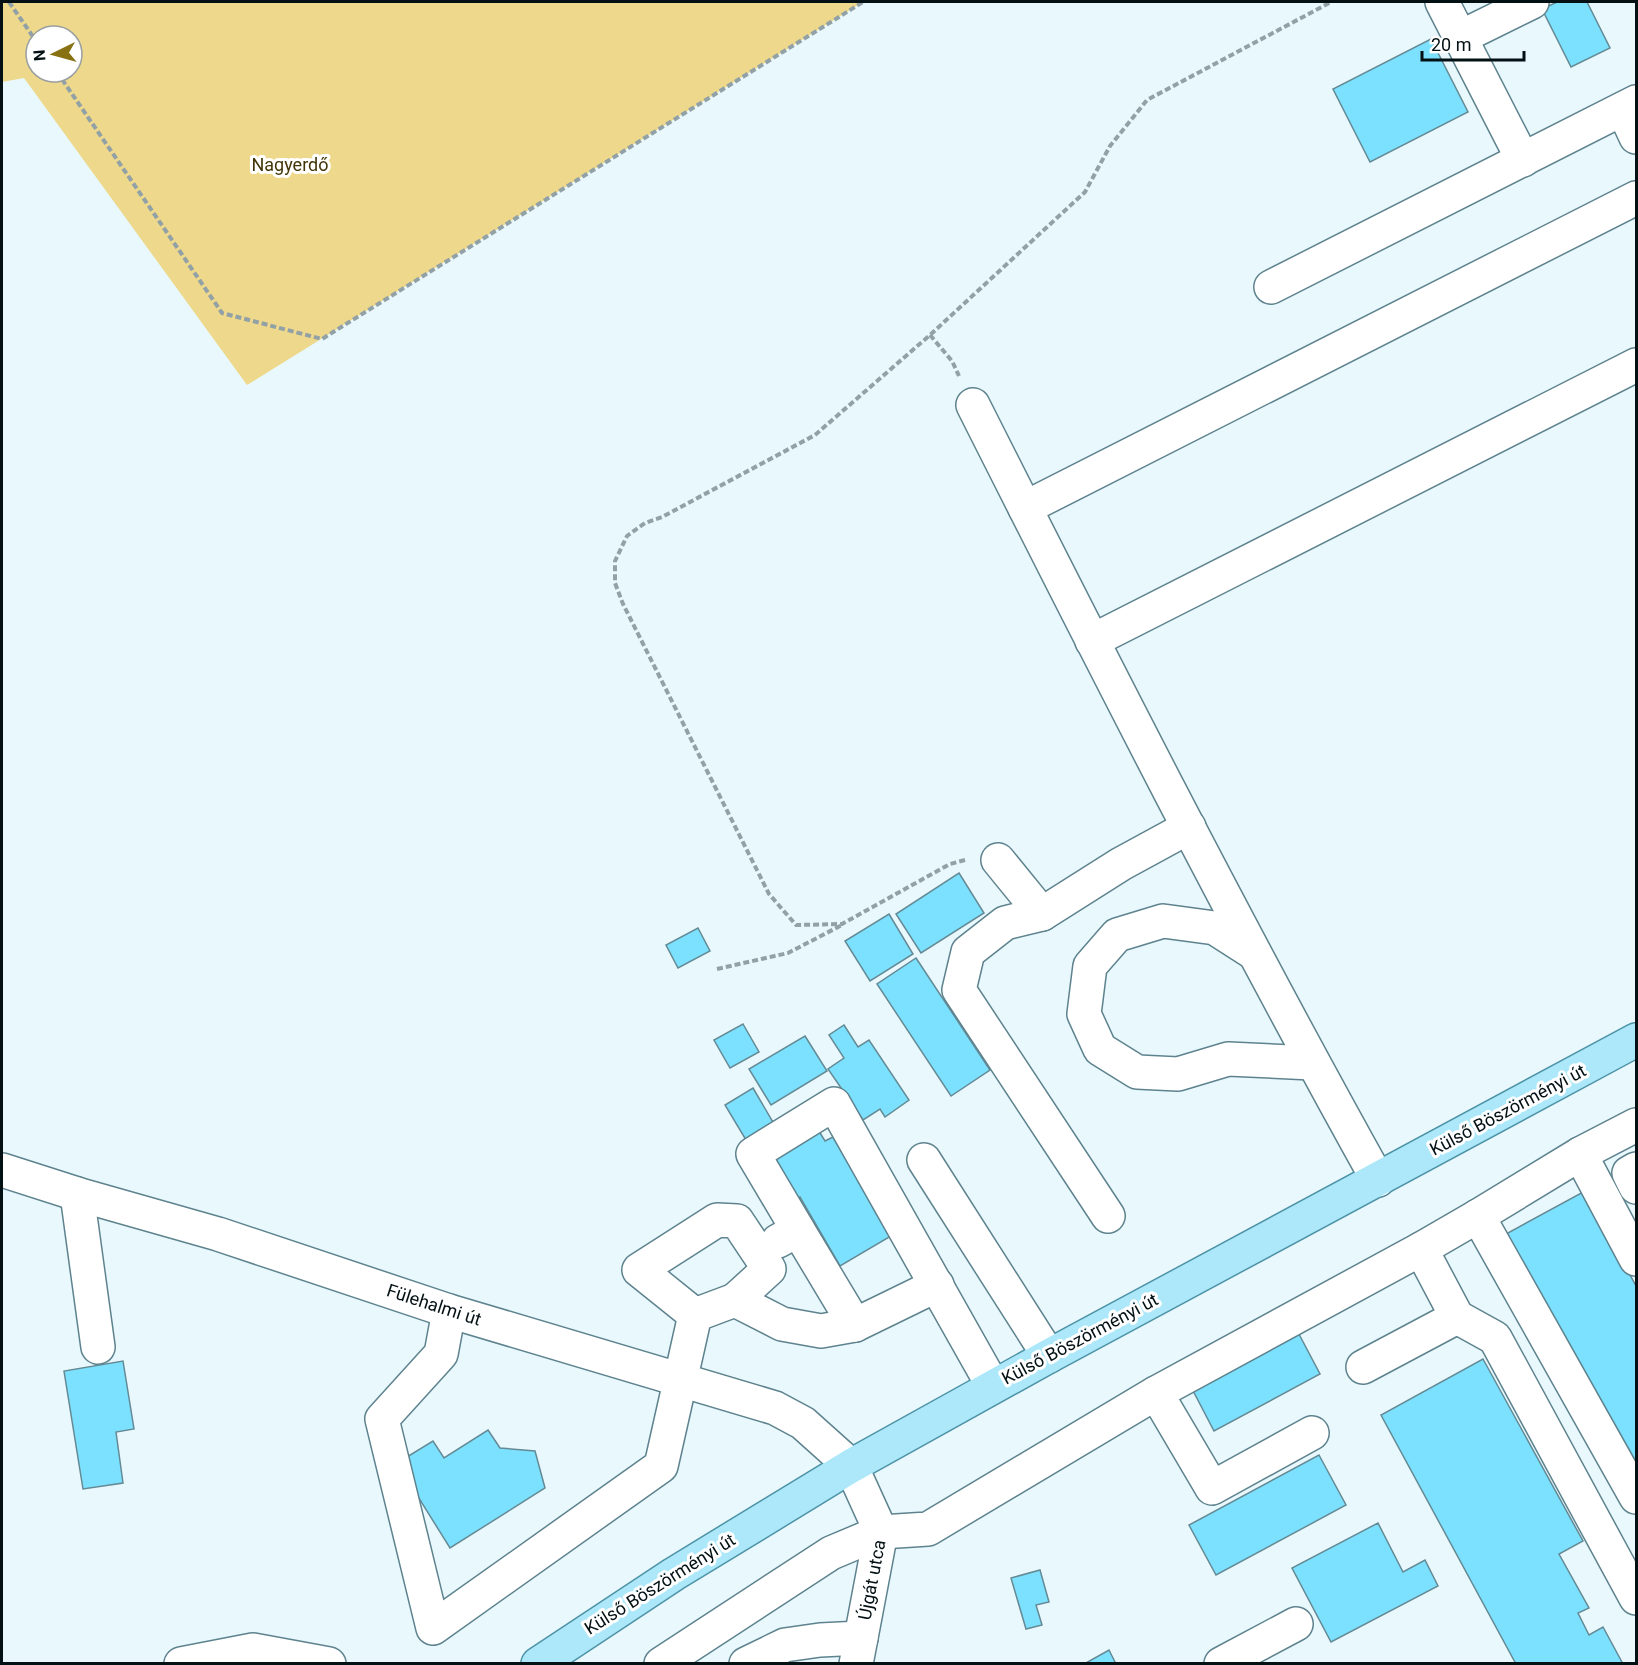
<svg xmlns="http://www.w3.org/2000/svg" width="1638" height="1665" font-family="Roboto,sans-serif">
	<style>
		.green { fill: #eed88b; fill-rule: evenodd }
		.building { fill: #7ce1fe; stroke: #648a95; stroke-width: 1.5 }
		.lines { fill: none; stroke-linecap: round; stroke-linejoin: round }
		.minor-casing { stroke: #5e838e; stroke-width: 36 }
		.major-casing { stroke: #4d92a6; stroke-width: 36 }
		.path { stroke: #92a1a6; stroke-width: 4; stroke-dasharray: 6 3; stroke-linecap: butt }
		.minor { stroke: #fff; stroke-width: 33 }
		.major { stroke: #ace8f9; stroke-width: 33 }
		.labels { text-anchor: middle; stroke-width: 6; stroke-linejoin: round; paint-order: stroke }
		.park-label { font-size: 18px; fill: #423608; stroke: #fff }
		.street-label { font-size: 18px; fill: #031014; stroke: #fff }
	</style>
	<rect width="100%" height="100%" fill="#e8f8fd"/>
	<!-- green -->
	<path class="green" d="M 2,2 L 863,2 L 247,385 L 24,78 L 2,82 ZM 36,36 L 72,36 L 72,72 L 36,72 Z"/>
	<!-- building -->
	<g class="building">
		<polygon points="1557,2 1587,2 1610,48 1571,67 1542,9"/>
		<polygon points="1431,39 1468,112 1370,162 1333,89"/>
		<polygon points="959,873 984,913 921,953 896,914"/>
		<polygon points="889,914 913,954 870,981 845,941"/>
		<polygon points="698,928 710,951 678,968 666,945"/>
		<polygon points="916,958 990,1070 951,1096 877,984"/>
		<polygon points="743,1024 759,1052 730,1068 714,1040"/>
		<polygon points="844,1025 858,1047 869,1040 909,1100 885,1117 880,1109 863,1120 828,1069 844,1058 829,1035"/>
		<polygon points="805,1036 827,1071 771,1105 749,1069"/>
		<polygon points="753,1088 777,1129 749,1145 725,1105"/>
		<polygon points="817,1128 825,1141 833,1137 843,1154 855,1148 891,1236 840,1266 800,1197 787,1204 774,1180 784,1174 773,1154"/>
		<polygon points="1585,1191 1636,1286 1636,1474 1506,1234"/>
		<polygon points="1291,1319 1320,1374 1214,1431 1189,1383"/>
		<polygon points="1483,1359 1583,1541 1559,1554 1589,1608 1578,1613 1589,1635 1603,1627 1623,1664 1516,1664 1381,1415"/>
		<polygon points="123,1361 134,1429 116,1432 123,1483 83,1489 64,1371"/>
		<polygon points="488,1430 500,1448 535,1451 545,1488 450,1548 397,1463 433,1441 444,1458"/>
		<polygon points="1319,1455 1346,1505 1216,1575 1189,1525"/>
		<polygon points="1378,1523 1403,1572 1425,1560 1438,1586 1331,1642 1292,1568"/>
		<polygon points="1040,1570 1049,1602 1036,1605 1042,1625 1026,1629 1011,1578"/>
		<polygon points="1109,1650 1116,1664 1084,1664"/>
	</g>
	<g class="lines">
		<!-- minor casing -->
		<g class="minor-casing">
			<g id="minor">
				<polyline points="1442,2 1523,160"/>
				<polyline points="1461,37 1532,2"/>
				<polyline points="1623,109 1636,137"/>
				<polyline points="1271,287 1636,102"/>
				<path d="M 973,405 C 1104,665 1236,925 1378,1180"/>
				<polyline points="1025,508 1636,198"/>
				<polyline points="1092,641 1636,365"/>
				<polyline points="998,860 1042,914"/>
				<polyline points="1254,953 1215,928 1163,921 1117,935 1090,966 1084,1014 1100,1049 1137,1072 1178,1074 1228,1059 1312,1063"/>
				<polyline points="1580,1154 1636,1259"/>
				<polyline points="924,1160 1049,1356"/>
				<polyline points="1636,1169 1629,1173 1636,1187"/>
				<polyline points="2,1170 77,1194 218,1234 449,1311 775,1408 803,1423 851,1466 881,1532 856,1664"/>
				<polyline points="77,1194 98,1347"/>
				<polyline points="1108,1216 959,990 968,952 1005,923 1042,914 1121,864 1189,827"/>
				<polyline points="1478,1216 1636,1497"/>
				<polyline points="798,1230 753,1154 834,1104 993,1386"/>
				<polyline points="778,1241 798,1230 855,1325"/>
				<polyline points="1421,1249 1457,1317 1495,1338 1636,1598"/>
				<polyline points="449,1311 441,1354 382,1419 433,1628 661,1466 695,1315 735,1300 782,1324 821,1331 855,1325 937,1285"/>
				<polyline points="695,1315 639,1270 717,1220 737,1221 769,1269 735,1300"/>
				<polyline points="1363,1367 1457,1317"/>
				<polyline points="1156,1393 1212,1488 1312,1433"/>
				<polyline points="181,1664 253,1650 329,1664"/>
				<polyline points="661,1664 831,1553 881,1532 928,1529 1156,1393 1421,1249 1478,1216 1580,1154 1636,1125"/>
				<polyline points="746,1664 785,1645 820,1640 861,1638"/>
				<polyline points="1221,1664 1296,1624"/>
			</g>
		</g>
		<!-- major casing -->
		<g class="major-casing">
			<polyline id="major" points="538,1664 674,1574 851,1466 1049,1356 1636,1040"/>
		</g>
		<!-- path -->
		<g class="path">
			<polyline points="9,2 36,41"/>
			<polyline points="57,72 222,313 322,339 863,2"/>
			<polyline points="930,335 952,361 959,376"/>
			<polyline points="965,860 950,864 842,924 796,925 769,894 623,604 615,583 615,561 627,536 645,523 662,517 815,435 930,335 1085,192 1110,146 1147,100 1331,2"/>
			<polyline points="717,969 788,953 842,925"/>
		</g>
		<!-- minor -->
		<use href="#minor" class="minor"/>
		<!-- major -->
		<use href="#major" class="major"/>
	</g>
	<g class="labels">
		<!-- park labels -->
		<g class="park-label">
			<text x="290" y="171">Nagyerdő</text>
		</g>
		<!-- street labels -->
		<g class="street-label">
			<text transform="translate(1508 1110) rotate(-28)" y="6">Külső Böszörményi út</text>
			<text transform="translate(434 1305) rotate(18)" y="6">Fülehalmi út</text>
			<text transform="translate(1080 1339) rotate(-28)" y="6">Külső Böszörményi út</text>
			<text transform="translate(872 1580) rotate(-79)" y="6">Újgát utca</text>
			<text transform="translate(660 1584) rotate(-32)" y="6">Külső Böszörményi út</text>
		</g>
	</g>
	<!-- border -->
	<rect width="1638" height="1665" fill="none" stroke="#031014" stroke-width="6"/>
	<!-- north arrow -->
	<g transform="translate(54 54) rotate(265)"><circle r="28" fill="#ffffff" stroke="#9a9fa1" stroke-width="1.5"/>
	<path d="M0-4.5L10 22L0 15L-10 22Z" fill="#887112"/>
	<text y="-9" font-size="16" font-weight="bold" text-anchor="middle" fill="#031014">N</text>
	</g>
	<!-- scale -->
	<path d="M1422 51v9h102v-9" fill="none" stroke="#031014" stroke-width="3"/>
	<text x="1431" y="51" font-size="18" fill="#031014" stroke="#ffffff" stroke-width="4.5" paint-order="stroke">20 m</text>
</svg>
